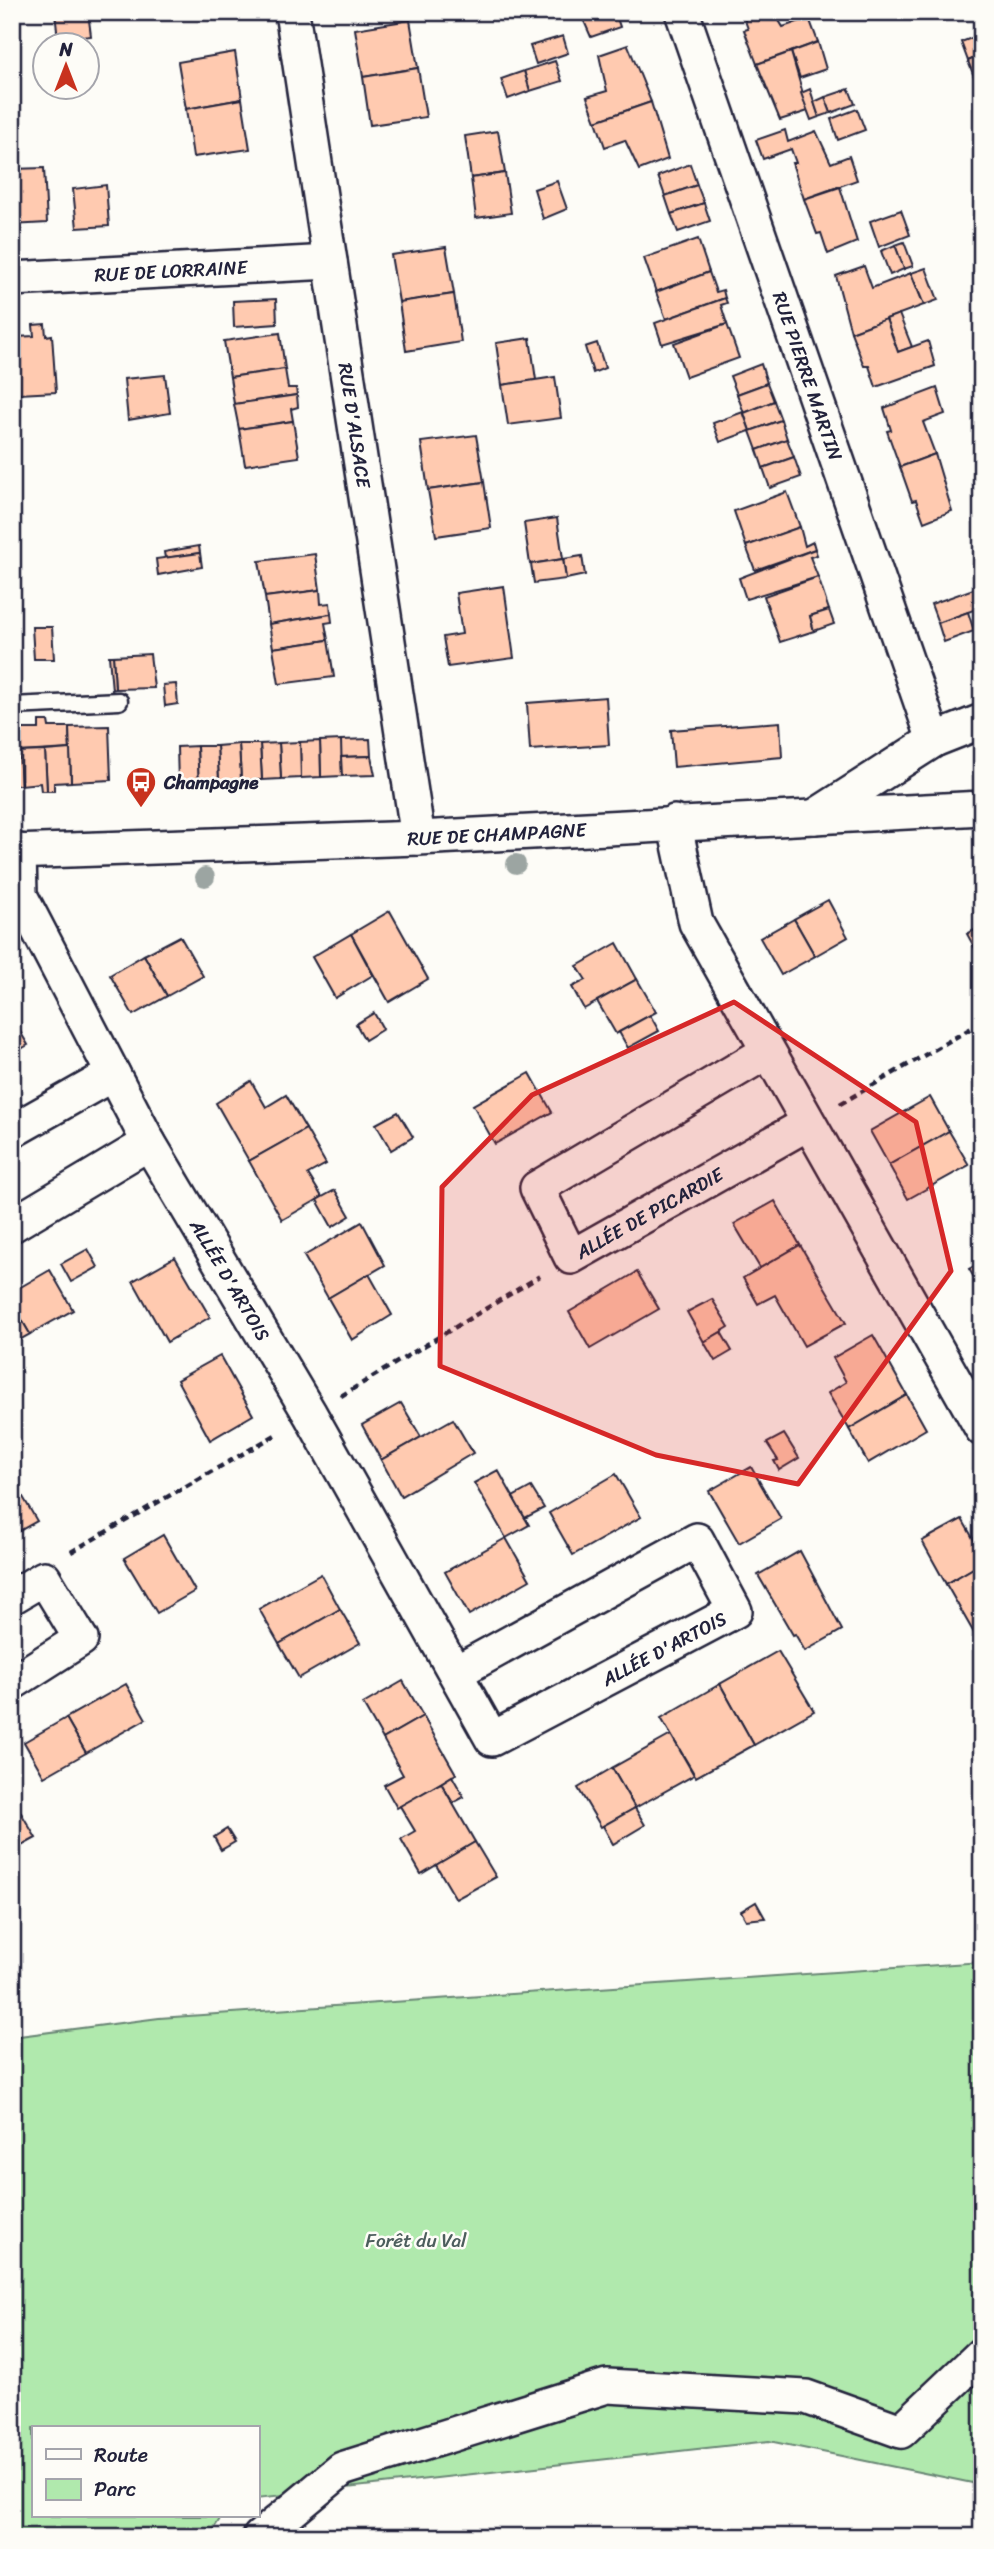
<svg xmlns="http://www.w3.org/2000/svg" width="994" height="2549" font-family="Sriracha,sans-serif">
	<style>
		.green { fill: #b0e9ad; stroke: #698674; stroke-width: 2 }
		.building { fill: #ffcab0; stroke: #22223b; stroke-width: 2 }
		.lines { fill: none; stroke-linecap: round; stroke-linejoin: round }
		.service-casing { stroke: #22223b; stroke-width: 21 }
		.minor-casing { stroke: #22223b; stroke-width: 38 }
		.path { stroke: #22223b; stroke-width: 4.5; stroke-dasharray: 7 5; stroke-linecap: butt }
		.service { stroke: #fdfcf7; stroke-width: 16 }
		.minor { stroke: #fdfcf7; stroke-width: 33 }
		.tree { fill: #9ca5a2 }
		.marked { fill: #d62828; fill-opacity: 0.2; stroke: #d62828; stroke-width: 5; stroke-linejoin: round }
		.labels { text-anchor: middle; stroke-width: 5; stroke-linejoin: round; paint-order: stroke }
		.street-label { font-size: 19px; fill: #22223b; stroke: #fdfcf7 }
		.poi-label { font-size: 19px; font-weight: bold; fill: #22223b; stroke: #fdfcf7; text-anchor: start }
		.park-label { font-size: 19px; fill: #4d5e5d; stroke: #fdfcf7 }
	</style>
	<rect width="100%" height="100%" fill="#fdfcf7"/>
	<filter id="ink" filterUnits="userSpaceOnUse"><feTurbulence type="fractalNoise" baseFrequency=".0143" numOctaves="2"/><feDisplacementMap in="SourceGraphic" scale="14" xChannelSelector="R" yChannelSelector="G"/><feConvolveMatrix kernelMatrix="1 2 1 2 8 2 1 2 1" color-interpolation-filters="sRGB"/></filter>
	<g filter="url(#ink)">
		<!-- green -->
		<polygon class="green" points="982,1962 982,2485 769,2441 257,2498 257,2428 33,2428 33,2516 222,2516 208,2537 12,2537 12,2037 159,2018"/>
		<!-- building -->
		<g class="building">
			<polygon points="55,12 88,12 91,36 58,40"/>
			<polygon points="580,12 615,12 620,27 591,37"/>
			<polygon points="742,12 780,12 775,14 783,27 809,18 818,42 757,64 744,30 748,29"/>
			<polygon points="410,20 418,68 363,77 355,29"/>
			<polygon points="982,34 982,55 968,61 961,42"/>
			<polygon points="563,36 568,53 536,64 530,46"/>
			<polygon points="818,42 826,69 800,78 791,52"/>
			<polygon points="628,45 651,102 596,121 587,97 607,91 599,55"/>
			<polygon points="235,52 242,99 186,109 178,62"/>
			<polygon points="791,52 808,111 780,120 757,64"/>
			<polygon points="982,55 982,77 975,79 968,61"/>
			<polygon points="555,61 562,81 530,91 524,71"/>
			<polygon points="418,68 426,117 370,125 363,77"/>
			<polygon points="524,71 530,91 508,99 501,79"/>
			<polygon points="810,89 819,117 811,120 801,93"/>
			<polygon points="849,89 855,104 831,113 825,97"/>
			<polygon points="825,97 831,113 819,117 814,102"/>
			<polygon points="242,99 250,149 193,157 186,109"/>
			<polygon points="651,102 668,159 639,170 625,140 605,147 596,121"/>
			<polygon points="857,109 865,130 838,140 831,119"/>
			<polygon points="785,130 788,142 816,131 831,163 849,156 857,180 804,199 792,163 796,163 791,149 763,159 756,140"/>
			<polygon points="498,131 505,173 471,178 465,136"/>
			<polygon points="690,164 697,185 665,196 658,176"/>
			<polygon points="44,168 47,223 12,225 12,169"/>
			<polygon points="505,173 511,213 476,218 471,178"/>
			<polygon points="557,181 567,209 543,219 534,189"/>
			<polygon points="106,185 109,226 77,228 73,189"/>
			<polygon points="697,185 704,203 671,214 665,196"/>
			<polygon points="840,187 857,242 828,254 821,233 817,234 804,199"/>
			<polygon points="704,203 710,221 678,232 671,214"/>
			<polygon points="901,210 910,235 879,247 870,221"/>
			<polygon points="698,239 709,272 656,292 644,258"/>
			<polygon points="904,242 913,266 904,269 895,245"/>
			<polygon points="895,245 904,269 890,275 881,251"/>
			<polygon points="446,247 454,294 399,302 391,255"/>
			<polygon points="864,266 872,288 911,273 924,305 851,332 836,276"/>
			<polygon points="926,268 938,300 924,305 911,273"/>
			<polygon points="709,272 716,292 723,290 725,298 666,319 656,292"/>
			<polygon points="454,294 461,342 406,351 399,302"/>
			<polygon points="725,298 727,303 721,305 727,324 662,344 655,323"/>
			<polygon points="276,299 277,324 234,327 233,301"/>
			<polygon points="899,314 912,347 898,352 886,319"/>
			<polygon points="886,319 898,352 928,341 935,366 876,387 869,366 864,366 851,332"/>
			<polygon points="45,324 46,336 52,335 56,392 19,394 16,337 34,336 33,325"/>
			<polygon points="727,324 739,358 686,377 674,343"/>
			<polygon points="280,333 285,369 230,377 224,341"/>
			<polygon points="12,337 16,337 19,394 12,394"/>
			<polygon points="530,338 536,380 502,385 496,343"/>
			<polygon points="597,343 605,368 593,373 585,347"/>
			<polygon points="761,364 767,383 737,394 730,376"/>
			<polygon points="285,369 288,388 296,388 297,395 234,404 230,377"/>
			<polygon points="165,375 170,413 128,420 124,379"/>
			<polygon points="555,377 561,418 508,425 502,385"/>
			<polygon points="767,383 774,401 744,413 737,394"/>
			<polygon points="937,388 945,414 923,422 935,454 900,467 887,431 891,430 884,408"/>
			<polygon points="297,395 298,407 291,409 293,421 239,429 234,404"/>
			<polygon points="774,401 781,420 750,431 744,413"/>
			<polygon points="743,412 750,431 720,442 713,423"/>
			<polygon points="781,420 787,439 757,450 750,431"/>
			<polygon points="293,421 299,457 245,465 239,429"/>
			<polygon points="476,435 484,482 428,490 421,442"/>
			<polygon points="787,439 794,457 763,468 757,450"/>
			<polygon points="935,454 952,511 924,522 916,500 912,501 900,467"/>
			<polygon points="794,457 801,477 770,488 763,468"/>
			<polygon points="484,482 491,528 436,536 428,490"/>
			<polygon points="787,492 800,527 746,546 734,511"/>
			<polygon points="557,518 563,559 530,564 524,523"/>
			<polygon points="800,527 805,546 813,542 815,549 755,570 746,546"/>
			<polygon points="199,546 200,553 165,558 164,552"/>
			<polygon points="815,549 817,555 810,557 818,577 746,599 739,578"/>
			<polygon points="200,553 202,567 158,575 156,559"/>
			<polygon points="315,554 320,590 265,597 259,561"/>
			<polygon points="582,556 585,575 566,579 563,559"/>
			<polygon points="563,559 566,579 534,583 531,564"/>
			<polygon points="818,577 829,610 810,616 814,631 780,642 764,596"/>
			<polygon points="504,586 514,658 448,667 443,637 462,634 456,593"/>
			<polygon points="976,588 982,607 938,623 931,604"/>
			<polygon points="320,590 321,604 330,603 331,614 269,624 265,597"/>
			<polygon points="829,610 834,624 814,631 810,616"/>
			<polygon points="968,612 974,631 944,642 938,623"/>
			<polygon points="331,614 332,622 325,623 328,640 273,648 269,624"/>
			<polygon points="32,627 52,627 54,659 34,659"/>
			<polygon points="328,640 334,677 279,684 273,648"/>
			<polygon points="150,654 154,688 115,689 113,656"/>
			<polygon points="109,656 113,656 115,689 112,690"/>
			<polygon points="176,684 178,704 165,706 163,685"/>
			<polygon points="606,697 609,745 530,750 527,703"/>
			<polygon points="39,721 48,721 49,727 69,727 70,749 19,752 19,729 39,729"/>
			<polygon points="780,722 782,757 674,767 671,730"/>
			<polygon points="109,726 111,780 71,782 69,727"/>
			<polygon points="19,729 21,785 12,785 12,730"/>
			<polygon points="370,739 371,756 341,757 341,740"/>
			<polygon points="341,740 342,776 321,777 320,741"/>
			<polygon points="320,741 321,777 301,778 300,742"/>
			<polygon points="300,742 301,778 281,779 279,743"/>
			<polygon points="279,743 281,779 262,780 260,744"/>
			<polygon points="239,744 260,744 262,780 241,780"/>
			<polygon points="239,744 241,780 219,781 217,746"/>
			<polygon points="197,746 199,782 178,783 177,747"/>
			<polygon points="197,746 217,746 219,781 199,782"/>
			<polygon points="70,749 71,782 54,783 54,791 47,791 45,751"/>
			<polygon points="45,751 47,791 41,791 40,783 21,785 19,752"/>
			<polygon points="371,756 375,775 342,776 341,757"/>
			<polygon points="828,900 848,937 815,956 794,919"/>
			<polygon points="390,911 428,979 389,1002 351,934"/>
			<polygon points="794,919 815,956 781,975 760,938"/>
			<polygon points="982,926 982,961 967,934"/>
			<polygon points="351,934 373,975 335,998 312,957"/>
			<polygon points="180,936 203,976 167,996 144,955"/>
			<polygon points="617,943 637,979 584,1009 572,987 586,980 577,966"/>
			<polygon points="144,955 167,996 133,1015 110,975"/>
			<polygon points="637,979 656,1012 616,1034 597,1001"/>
			<polygon points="374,1013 383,1029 365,1040 356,1024"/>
			<polygon points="650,1015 659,1031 628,1048 619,1032"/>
			<polygon points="12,1018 28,1045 12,1054"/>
			<polygon points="530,1073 552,1112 495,1144 473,1105"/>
			<polygon points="251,1081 266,1107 286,1095 306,1129 249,1161 216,1103"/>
			<polygon points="930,1097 949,1131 889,1165 870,1131"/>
			<polygon points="398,1112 413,1137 391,1150 376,1124"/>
			<polygon points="306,1129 326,1164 308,1174 322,1197 282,1220 249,1161"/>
			<polygon points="949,1131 969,1165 908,1199 889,1165"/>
			<polygon points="335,1190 350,1216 332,1227 317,1200"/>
			<polygon points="775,1201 800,1245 760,1268 734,1224"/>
			<polygon points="362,1222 385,1265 328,1298 304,1256"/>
			<polygon points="800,1245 846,1323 804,1346 775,1295 758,1304 743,1278"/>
			<polygon points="88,1249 98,1267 71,1282 61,1264"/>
			<polygon points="175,1257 210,1317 167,1342 133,1281"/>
			<polygon points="982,1262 982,1291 969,1269"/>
			<polygon points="50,1270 73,1310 30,1334 12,1303 12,1292"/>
			<polygon points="637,1272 659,1309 590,1349 569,1312"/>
			<polygon points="369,1274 392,1315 352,1340 328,1298"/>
			<polygon points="712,1299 729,1327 704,1342 687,1312"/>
			<polygon points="12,1303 30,1334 12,1344"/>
			<polygon points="721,1332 732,1351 715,1361 704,1342"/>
			<polygon points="873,1335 907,1395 849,1429 828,1393 846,1382 833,1358"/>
			<polygon points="220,1356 253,1415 210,1440 177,1380"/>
			<polygon points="907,1395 926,1429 868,1463 849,1429"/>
			<polygon points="401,1403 421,1437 381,1460 362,1425"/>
			<polygon points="453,1419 473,1453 401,1496 381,1460"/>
			<polygon points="784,1434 799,1458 779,1470 774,1461 778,1460 767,1443"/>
			<polygon points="751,1467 781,1519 739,1543 709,1491"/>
			<polygon points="498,1470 529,1525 506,1538 474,1483"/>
			<polygon points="616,1474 641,1517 573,1555 549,1513"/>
			<polygon points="12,1478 37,1521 12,1535"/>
			<polygon points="531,1487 544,1508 525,1518 513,1497"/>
			<polygon points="962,1519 982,1554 982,1563 946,1584 922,1541"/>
			<polygon points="163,1535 195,1591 157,1613 124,1558"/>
			<polygon points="506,1538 530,1580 469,1615 445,1572"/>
			<polygon points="800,1551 842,1630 805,1651 795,1634 793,1635 758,1575"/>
			<polygon points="982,1563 982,1647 946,1584"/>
			<polygon points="321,1574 340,1609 279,1644 259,1609"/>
			<polygon points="340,1609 360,1643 299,1678 279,1644"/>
			<polygon points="778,1651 814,1711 754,1745 720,1684"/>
			<polygon points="403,1681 423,1716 383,1739 363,1704"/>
			<polygon points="126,1684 146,1719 86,1753 66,1718"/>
			<polygon points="720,1684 754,1745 696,1777 661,1718"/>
			<polygon points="423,1716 456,1774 397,1808 384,1785 403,1775 383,1739"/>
			<polygon points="66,1718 86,1753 44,1777 24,1742"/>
			<polygon points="671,1735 694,1775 635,1808 612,1768"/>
			<polygon points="612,1768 635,1808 601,1827 578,1788"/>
			<polygon points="452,1776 464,1797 453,1803 441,1783"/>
			<polygon points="441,1783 475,1842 421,1874 401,1839 415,1831 400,1806"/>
			<polygon points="14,1801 36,1838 12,1851 12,1802"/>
			<polygon points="635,1808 645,1825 613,1844 603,1826"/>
			<polygon points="227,1829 235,1842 221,1850 214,1837"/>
			<polygon points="475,1842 496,1877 456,1899 436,1865"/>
			<polygon points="756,1902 765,1918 746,1920 741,1911"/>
		</g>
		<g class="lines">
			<!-- service casing -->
			<g class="service-casing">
				<polyline id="service" points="12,706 119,701"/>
			</g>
			<!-- minor casing -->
			<g class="minor-casing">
				<g id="minor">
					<path id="s1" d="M 292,12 L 418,838"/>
					<path id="s2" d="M 682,12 L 934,740"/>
					<path id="s3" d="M 12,279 L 330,262"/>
					<polyline points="814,817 934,740 982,721"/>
					<polyline points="674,822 696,923 982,1429"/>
					<path id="s4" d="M 12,852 L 418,838 L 982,808"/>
					<path id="s5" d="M 767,1052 L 537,1188 L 571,1257 L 807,1124"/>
					<polyline points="12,1131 113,1074"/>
					<path id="s6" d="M 149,1143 L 310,1414 L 492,1739 L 735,1611 L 697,1540 L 455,1673"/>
					<polyline points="12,1225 149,1143 20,895 19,851"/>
					<polyline points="12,1597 44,1578 81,1639 12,1683"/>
					<polyline points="260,2537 342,2469 607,2386 806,2397 901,2431 982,2354"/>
				</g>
			</g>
			<!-- path -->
			<g class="path">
				<polyline points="840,1104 982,1022"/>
				<polyline points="341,1396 540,1276"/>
				<polyline points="71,1552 279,1433"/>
			</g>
			<!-- service -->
			<use href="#service" class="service"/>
			<!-- minor -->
			<use href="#minor" class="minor"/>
		</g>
		<!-- trees -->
		<g class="tree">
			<circle cx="516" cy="864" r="10"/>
			<circle cx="205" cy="877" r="10"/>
		</g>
	</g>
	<!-- marked area -->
	<path class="marked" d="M 734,1002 L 916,1122 L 951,1271 L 798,1484 L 656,1455 L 440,1366 L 442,1187 L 532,1095 Z"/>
	<!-- icons -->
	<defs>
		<g id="bus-pin" transform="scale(1.575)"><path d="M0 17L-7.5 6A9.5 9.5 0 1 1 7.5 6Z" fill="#c8321e" stroke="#fdfcf7"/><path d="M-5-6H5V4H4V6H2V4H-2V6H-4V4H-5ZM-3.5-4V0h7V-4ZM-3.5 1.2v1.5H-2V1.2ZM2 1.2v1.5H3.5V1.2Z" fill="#fff"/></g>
	</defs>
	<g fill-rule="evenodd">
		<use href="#bus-pin" x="141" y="782"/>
	</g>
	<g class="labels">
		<!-- street labels -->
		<g class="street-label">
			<text dy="7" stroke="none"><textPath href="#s3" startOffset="159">RUE DE LORRAINE</textPath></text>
			<text dy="7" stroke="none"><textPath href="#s2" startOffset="385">RUE PIERRE MARTIN</textPath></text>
			<text dy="7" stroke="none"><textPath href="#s1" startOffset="418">RUE D'ALSACE</textPath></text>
			<text dy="7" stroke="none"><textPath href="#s4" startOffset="485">RUE DE CHAMPAGNE</textPath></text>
			<text dy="7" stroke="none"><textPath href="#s5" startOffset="434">ALLÉE DE PICARDIE</textPath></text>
			<text dy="7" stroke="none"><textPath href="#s6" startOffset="159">ALLÉE D'ARTOIS</textPath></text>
			<text dy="7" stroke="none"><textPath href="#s6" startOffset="882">ALLÉE D'ARTOIS</textPath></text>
		</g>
		<!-- poi labels -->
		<g class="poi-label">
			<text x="164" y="789">Champagne</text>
		</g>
		<!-- park labels -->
		<g class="park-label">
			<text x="416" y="2247">Forêt du Val</text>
		</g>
	</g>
	<!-- margin -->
	<rect width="994" height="2549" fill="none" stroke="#fdfcf7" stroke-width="42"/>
	<rect x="21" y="21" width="952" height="2507" fill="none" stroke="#22223b" stroke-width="2.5" filter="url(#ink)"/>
	<!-- legend -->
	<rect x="32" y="2426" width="228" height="91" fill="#fdfcf7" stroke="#a5a5ac" stroke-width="2"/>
	<rect x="46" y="2449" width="35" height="10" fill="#fdfcf7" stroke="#a5a5ac" stroke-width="2"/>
	<text x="94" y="2462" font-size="21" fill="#22223b">Route</text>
	<rect x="46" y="2479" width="35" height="21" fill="#b0e9ad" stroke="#a5a5ac" stroke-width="2"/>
	<text x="94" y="2496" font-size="21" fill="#22223b">Parc</text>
	<!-- north arrow -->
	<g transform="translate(66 66)"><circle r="33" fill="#fdfcf7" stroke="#a5a5ac" stroke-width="2"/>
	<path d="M0-5L12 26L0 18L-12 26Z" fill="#c8321e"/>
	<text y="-10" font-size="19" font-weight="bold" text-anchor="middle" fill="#22223b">N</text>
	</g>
</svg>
